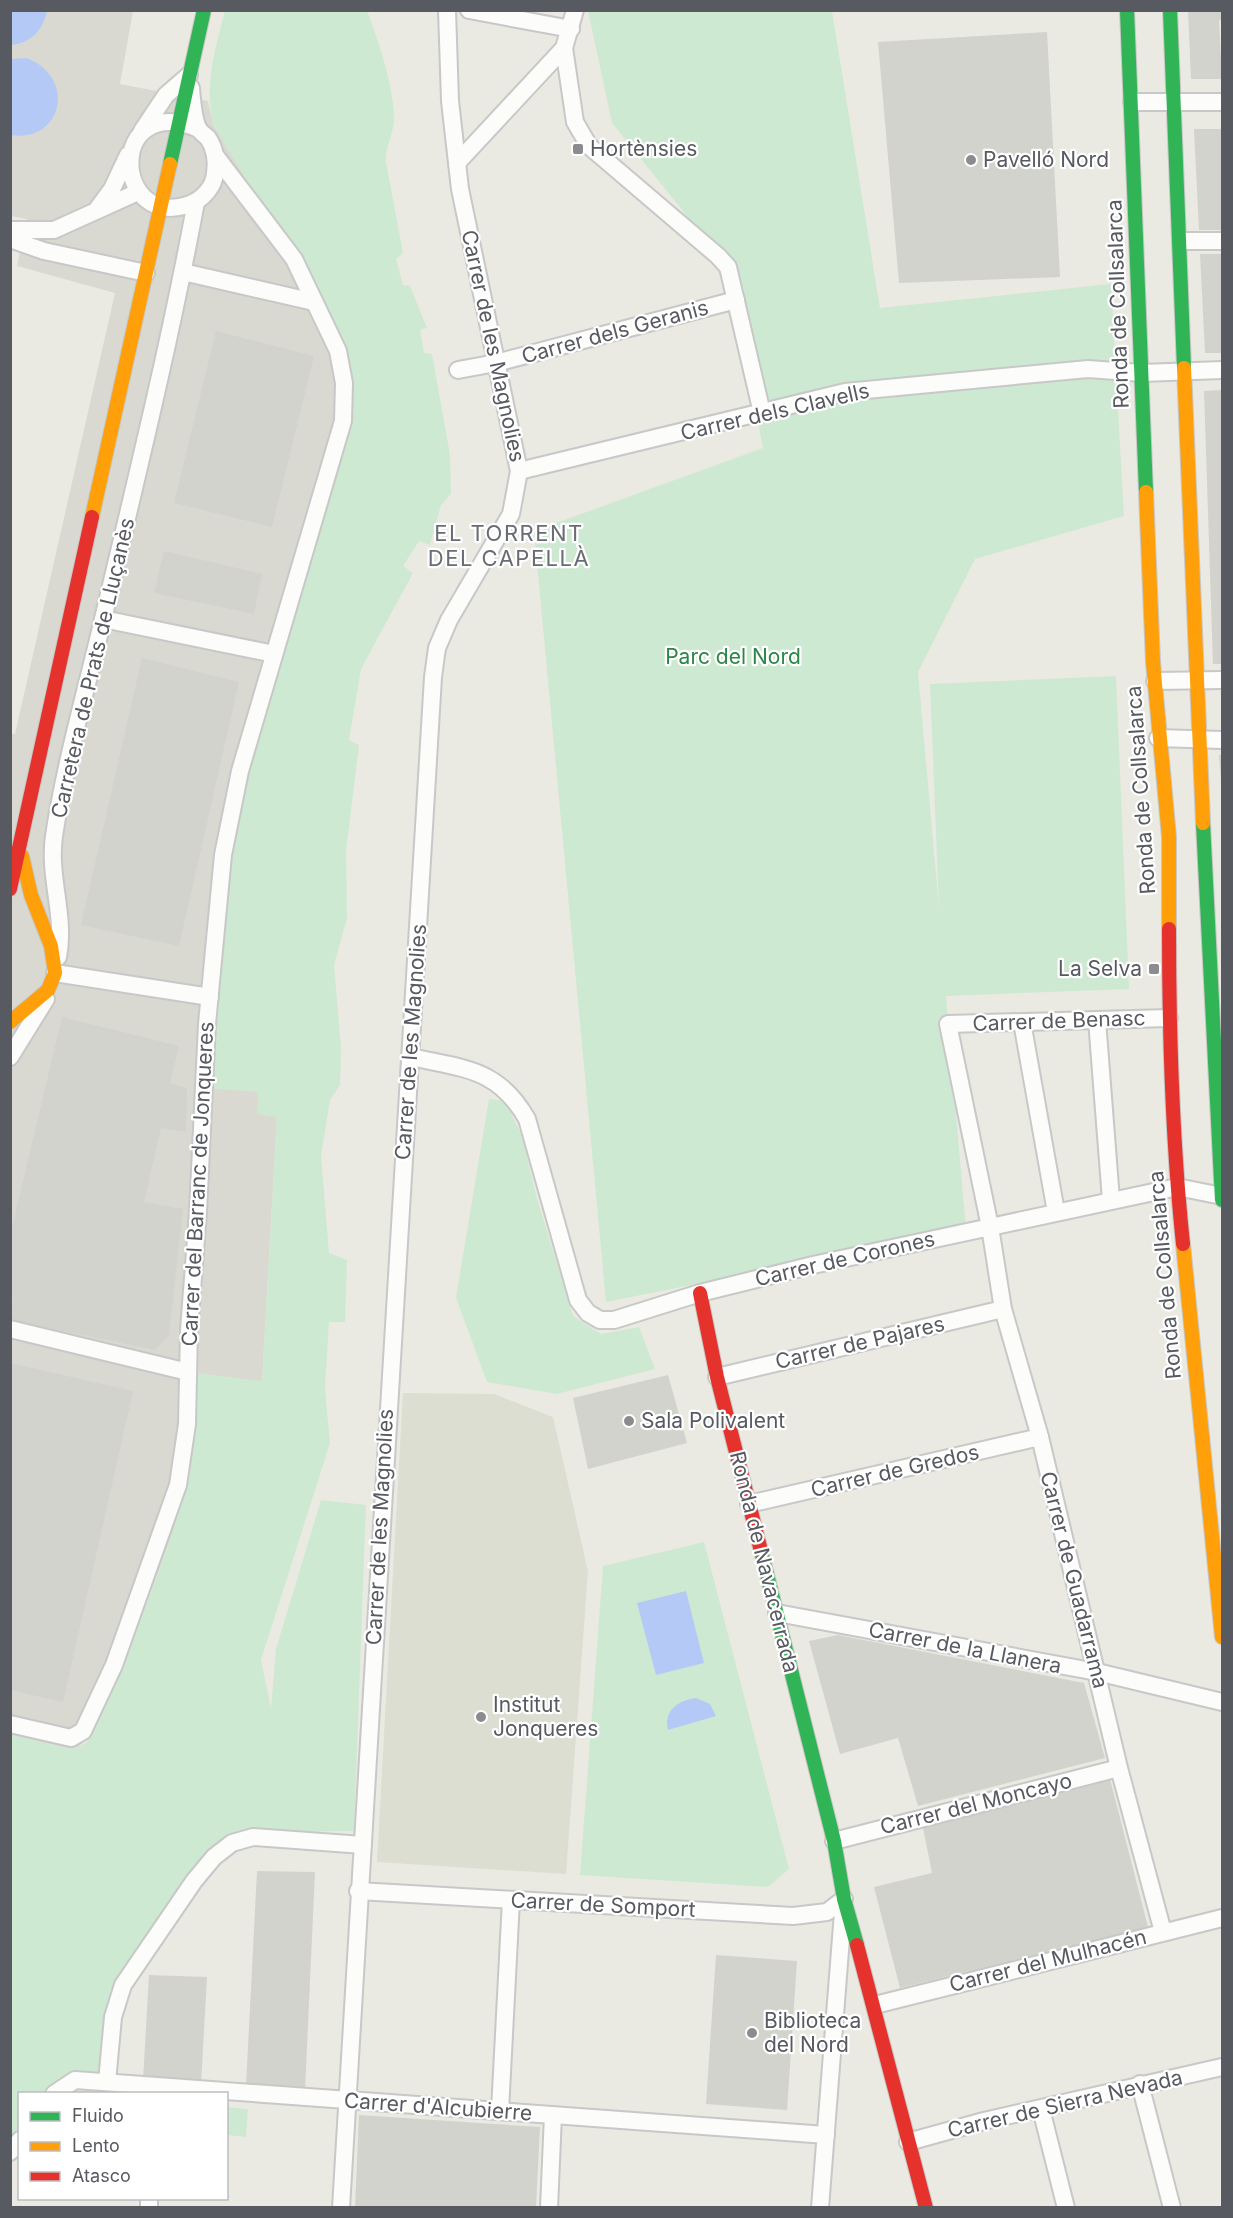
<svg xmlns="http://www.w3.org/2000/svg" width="1233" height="2218" font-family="Inter,sans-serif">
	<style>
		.industrial { fill: #d9d9d2 }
		.education { fill: #dcded2 }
		.green { fill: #cee9d2 }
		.water { fill: #b4c9f6 }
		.building { fill: #d2d3cd }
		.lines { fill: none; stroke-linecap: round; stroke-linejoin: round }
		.street-casing { stroke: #c7c8c7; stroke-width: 20 }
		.fast-casing { stroke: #c7c7c6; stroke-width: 16 }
		.slow-casing { stroke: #c7c7c6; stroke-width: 16 }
		.jam-casing { stroke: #c7c7c6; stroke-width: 16 }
		.street { stroke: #fcfcfb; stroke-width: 16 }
		.fast { stroke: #30b455; stroke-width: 14 }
		.slow { stroke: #ff9f0a; stroke-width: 14 }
		.jam { stroke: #e5322d; stroke-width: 14 }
		.poi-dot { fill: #8b8c8f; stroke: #fff; stroke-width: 2 }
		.labels { text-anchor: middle; stroke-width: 4.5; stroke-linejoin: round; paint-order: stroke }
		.poi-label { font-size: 21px; fill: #585a62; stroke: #fff; text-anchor: start }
		.street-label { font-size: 21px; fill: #585a62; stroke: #fff }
		.park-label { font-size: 21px; fill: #2c8647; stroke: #fff }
		.neighbourhood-label { font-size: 22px; letter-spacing: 1.5px; fill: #696c74; stroke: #fff }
	</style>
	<rect width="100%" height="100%" fill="#eaeae2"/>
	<!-- industrial -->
	<polygon class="industrial" points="11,11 133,11 120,84 208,101 213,124 294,259 344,383 258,1092 277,1117 262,1382 196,1373 198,1415 192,1460 178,1519 152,1589 92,1732 79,1747 70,1749 11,1735 10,734 15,734 115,293 17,266 27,219 11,216"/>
	<!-- education -->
	<polygon class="education" points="403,1393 494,1394 553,1417 588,1571 566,1874 377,1862"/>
	<!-- green -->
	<g class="green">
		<path d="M 225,11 L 367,11 C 378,39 395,90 394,121 C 393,135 385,148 386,162 L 403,253 L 396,259 L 403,285 L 410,286 L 427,328 L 420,330 L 424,353 L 432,354 L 450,455 L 451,494 L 441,505 L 430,545 L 419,541 L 403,566 L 413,573 L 361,669 L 349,740 L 359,745 L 346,851 L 347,918 L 334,965 L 341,1047 L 340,1085 L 330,1100 L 321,1156 L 329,1253 L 347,1260 L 345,1322 L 329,1322 L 325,1389 L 330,1443 L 261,1660 L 271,1708 L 276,1649 L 321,1500 L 366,1505 L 354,1831 L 252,1832 L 230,1838 L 123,1973 L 100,2075 L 47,2093 L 20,2094 L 19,2130 L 11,2142 L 11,1735 L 70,1749 L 79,1747 L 87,1742 C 104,1714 114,1680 127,1650 C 166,1557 200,1476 196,1373 L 262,1381 L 277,1117 L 257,1114 L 258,1092 L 204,1088 L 223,855 L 344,383 L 294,259 L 213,124 C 204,85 215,49 225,11 Z"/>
		<polygon points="588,11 832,11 880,308 1111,284 1124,516 975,559 918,672 939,908 930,684 1116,676 1129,989 946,996 966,1230 606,1302 534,531 763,448 728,267 612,123"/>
		<polygon points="489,1099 505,1101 522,1136 536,1195 573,1316 601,1334 639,1327 655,1369 557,1394 487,1382 456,1298"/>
		<polygon points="704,1542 789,1869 768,1887 580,1875 603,1566"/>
		<polygon points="227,2107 248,2109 246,2137 227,2135"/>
	</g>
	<!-- water -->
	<g class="water">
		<path d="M 10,11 L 11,10 L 47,11 C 43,30 31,43 11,45 Z"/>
		<path d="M 27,58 C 78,79 61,143 11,135 L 11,59 Z"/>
		<polygon points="686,1591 704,1663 656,1675 637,1603"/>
		<path d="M 696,1698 L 710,1704 L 716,1716 L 668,1730 C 663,1710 679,1700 696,1698 Z"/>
	</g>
	<!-- building -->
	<g class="building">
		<polygon points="1188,10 1222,10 1222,20 1219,20 1222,79 1191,79"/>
		<polygon points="1047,32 1060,277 899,283 878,42"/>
		<polygon points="1194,129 1222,129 1222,230 1199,230"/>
		<polygon points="1200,254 1222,254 1222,353 1205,353"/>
		<polygon points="216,331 314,356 272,527 174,503"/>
		<polygon points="1222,390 1222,664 1213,664 1204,391"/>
		<polygon points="164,551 262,574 254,614 154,593"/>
		<polygon points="142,658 239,682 179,946 81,925"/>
		<polygon points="1219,755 1222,755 1222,780 1221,780"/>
		<polygon points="62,1017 179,1046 170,1083 187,1088 186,1132 161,1128 144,1202 183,1209 169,1335 155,1350 10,1320 13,1298 10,1298 10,1236"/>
		<polygon points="10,1363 133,1391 63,1702 10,1690"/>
		<polygon points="668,1375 687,1443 588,1469 573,1398"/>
		<polygon points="838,1635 1084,1683 1105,1758 918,1806 898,1738 840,1754 809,1641"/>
		<polygon points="1110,1779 1148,1927 900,1988 874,1887 932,1873 923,1828"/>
		<polygon points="257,1871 315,1872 305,2090 246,2086"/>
		<polygon points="716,1955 797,1961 787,2110 706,2104"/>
		<polygon points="149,1975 207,1977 201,2084 143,2080"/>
		<polygon points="359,2115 540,2127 536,2208 355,2208"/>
	</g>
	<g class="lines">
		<!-- street casing -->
		<g class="street-casing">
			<g id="street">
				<polyline points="469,10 571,29"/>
				<polyline points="564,48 575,122 589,146 718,256 728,267 762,413"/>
				<path d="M 191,88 C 192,100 193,117 198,128 C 200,132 205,135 208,138 C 215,148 217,162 215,173 C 214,187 203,199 190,204 C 112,232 106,90 199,129"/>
				<polyline points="1132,102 1222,102"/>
				<polyline points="142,131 166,95 189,75"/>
				<polyline points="457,163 564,48 575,10"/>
				<polyline points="98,208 112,189 128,155"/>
				<polyline points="10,230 54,230 138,192"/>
				<polyline points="10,239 44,251 146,273"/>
				<polyline points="1181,241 1222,241"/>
				<polyline points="183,272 314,302"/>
				<polyline points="458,370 496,363 736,300"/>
				<polyline points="519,471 845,392 1088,369 1142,373 1222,370"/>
				<polyline points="103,619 274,654"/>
				<polyline points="1155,681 1222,680"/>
				<polyline points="1158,738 1222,740"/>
				<path d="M 58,957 C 66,916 48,877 54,836 C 65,763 86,691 103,619 C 136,480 170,342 196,202"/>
				<polyline points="55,973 210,997"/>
				<polyline points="1097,1020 1111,1200"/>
				<polyline points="1022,1022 1056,1212"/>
				<polyline points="10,1057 46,999"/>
				<path d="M 411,1057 C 464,1069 498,1068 527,1119 L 578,1300 L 588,1313 L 600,1320 L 614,1320 L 700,1293 L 813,1265 L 1177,1187 L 1222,1196"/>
				<polyline points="10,1329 188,1372"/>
				<polyline points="717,1377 1003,1309"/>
				<polyline points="749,1504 1040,1437"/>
				<polyline points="777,1613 1097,1672 1222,1702"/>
				<polyline points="10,1724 71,1738 83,1731 114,1665 178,1485 187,1424 189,1330 198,1212 207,1024 223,855 240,771 343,421 344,383 338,351 294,259 215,155"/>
				<polyline points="834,1841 1119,1768"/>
				<polyline points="358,1891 793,1916 827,1912 844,1899"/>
				<polyline points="1163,1932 1119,1768 1040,1437 1003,1309 990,1227 948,1024 1169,1018"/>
				<polyline points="875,2005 1222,1918"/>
				<polyline points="107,2082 113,2017 123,1985 194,1881 214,1857 232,1843 253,1837 363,1845"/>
				<polyline points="1140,2084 1172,2208"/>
				<polyline points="54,2094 75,2080 826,2135"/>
				<polyline points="1041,2109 1066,2208"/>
				<polyline points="500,2111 511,1900"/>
				<polyline points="908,2142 984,2121 1222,2067"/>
				<polyline points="10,2152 20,2140"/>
				<polyline points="149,2208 149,2198"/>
				<polyline points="341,2208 433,677 437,648 449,620 511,514 519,471 460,189 450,101 447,10"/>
				<polyline points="549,2208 553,2115"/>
				<polyline points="820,2208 843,1912"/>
			</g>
		</g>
		<!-- fast casing -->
		<g class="fast-casing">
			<g id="fast">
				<polyline points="1127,10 1146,492"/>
				<polyline points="1170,10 1184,368"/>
				<polyline points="170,164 204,10"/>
				<polyline points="1203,823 1222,1200"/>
				<polyline points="761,1551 834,1841 844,1899 857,1945"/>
			</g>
		</g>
		<!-- slow casing -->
		<g class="slow-casing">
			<g id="slow">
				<polyline points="1184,368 1203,823"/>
				<polyline points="1146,492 1153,662 1169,837 1169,929"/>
				<polyline points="92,517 170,164"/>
				<polyline points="10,1022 48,990 55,973 51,946 31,895 22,856"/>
				<polyline points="1183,1244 1222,1637"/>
			</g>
		</g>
		<!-- jam casing -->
		<g class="jam-casing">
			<g id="jam">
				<polyline points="10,889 92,517"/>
				<path d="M 1169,929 C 1169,1034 1172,1139 1183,1244"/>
				<polyline points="700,1293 717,1377 761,1551"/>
				<polyline points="857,1945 926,2208"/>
			</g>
		</g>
		<!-- street -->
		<use href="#street" class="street"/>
		<!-- fast -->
		<use href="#fast" class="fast"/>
		<!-- slow -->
		<use href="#slow" class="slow"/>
		<!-- jam -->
		<use href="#jam" class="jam"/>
	</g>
	<!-- markers -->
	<g class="poi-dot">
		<rect x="572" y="143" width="12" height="12" rx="3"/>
		<circle cx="971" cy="160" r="6"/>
		<rect x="1148" y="963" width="12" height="12" rx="3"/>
		<circle cx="629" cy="1421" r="6"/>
		<circle cx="481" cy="1717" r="6"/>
		<circle cx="752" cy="2033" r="6"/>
	</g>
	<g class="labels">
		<!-- poi labels -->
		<g class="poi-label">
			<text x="590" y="156">Hortènsies</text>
			<text x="983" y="167">Pavelló Nord</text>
			<text x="1142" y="976" text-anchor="end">La Selva</text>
			<text x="641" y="1428">Sala Polivalent</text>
			<text x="493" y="1712">Institut<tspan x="493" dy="24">Jonqueres</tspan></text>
			<text x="764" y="2028">Biblioteca<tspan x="764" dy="24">del Nord</tspan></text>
		</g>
		<!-- street labels -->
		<g class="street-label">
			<text transform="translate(1118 304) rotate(-92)" y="7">Ronda de Collsalarca</text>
			<text transform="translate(615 332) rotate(-15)" y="7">Carrer dels Geranis</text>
			<text transform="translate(493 346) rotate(78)" y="7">Carrer de les Magnolies</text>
			<text transform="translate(775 412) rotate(-13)" y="7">Carrer dels Clavells</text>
			<text transform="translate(93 668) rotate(-77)" y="7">Carretera de Prats de Lluçanès</text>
			<text transform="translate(1141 790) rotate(-94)" y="7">Ronda de Collsalarca</text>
			<text transform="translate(1059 1021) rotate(-2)" y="7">Carrer de Benasc</text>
			<text transform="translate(411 1042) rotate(-86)" y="7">Carrer de les Magnolies</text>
			<text transform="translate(198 1184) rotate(-87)" y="7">Carrer del Barranc de Jonqueres</text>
			<text transform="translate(845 1259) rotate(-13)" y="7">Carrer de Corones</text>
			<text transform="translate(1165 1275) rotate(-95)" y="7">Ronda de Collsalarca</text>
			<text transform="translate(860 1343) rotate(-13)" y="7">Carrer de Pajares</text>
			<text transform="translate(895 1471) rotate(-13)" y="7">Carrer de Gredos</text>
			<text transform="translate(380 1527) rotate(-87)" y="7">Carrer de les Magnolies</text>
			<text transform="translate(764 1562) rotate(76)" y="7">Ronda de Navacerrada</text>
			<text transform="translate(1074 1580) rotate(76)" y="7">Carrer de Guadarrama</text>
			<text transform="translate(965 1648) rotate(11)" y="7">Carrer de la Llanera</text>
			<text transform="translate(976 1804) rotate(-14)" y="7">Carrer del Moncayo</text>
			<text transform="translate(603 1905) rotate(3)" y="7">Carrer de Somport</text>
			<text transform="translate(1048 1961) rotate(-14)" y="7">Carrer del Mulhacén</text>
			<text transform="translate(1065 2104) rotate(-13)" y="7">Carrer de Sierra Nevada</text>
			<text transform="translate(438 2107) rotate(4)" y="7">Carrer d'Alcubierre</text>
		</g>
		<!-- park labels -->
		<g class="park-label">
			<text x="733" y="664">Parc del Nord</text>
		</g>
		<!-- neighbourhood labels -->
		<g class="neighbourhood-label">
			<text x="509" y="541">EL TORRENT<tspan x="509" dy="25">DEL CAPELLÀ</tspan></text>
		</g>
	</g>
	<!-- border -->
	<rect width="1233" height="2218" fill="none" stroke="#585a62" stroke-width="24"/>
	<!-- legend -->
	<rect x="18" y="2092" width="210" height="108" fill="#ffffff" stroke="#bcbdc0" stroke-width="1.5"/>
	<rect x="30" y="2112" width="30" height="9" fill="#30b455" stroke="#bcbdc0" stroke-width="1.5"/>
	<text x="72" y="2122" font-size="18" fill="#585a62">Fluido</text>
	<rect x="30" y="2142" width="30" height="9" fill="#ff9f0a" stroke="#bcbdc0" stroke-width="1.5"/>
	<text x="72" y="2152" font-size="18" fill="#585a62">Lento</text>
	<rect x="30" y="2172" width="30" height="9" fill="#e5322d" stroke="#bcbdc0" stroke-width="1.5"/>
	<text x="72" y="2182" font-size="18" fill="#585a62">Atasco</text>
</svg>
